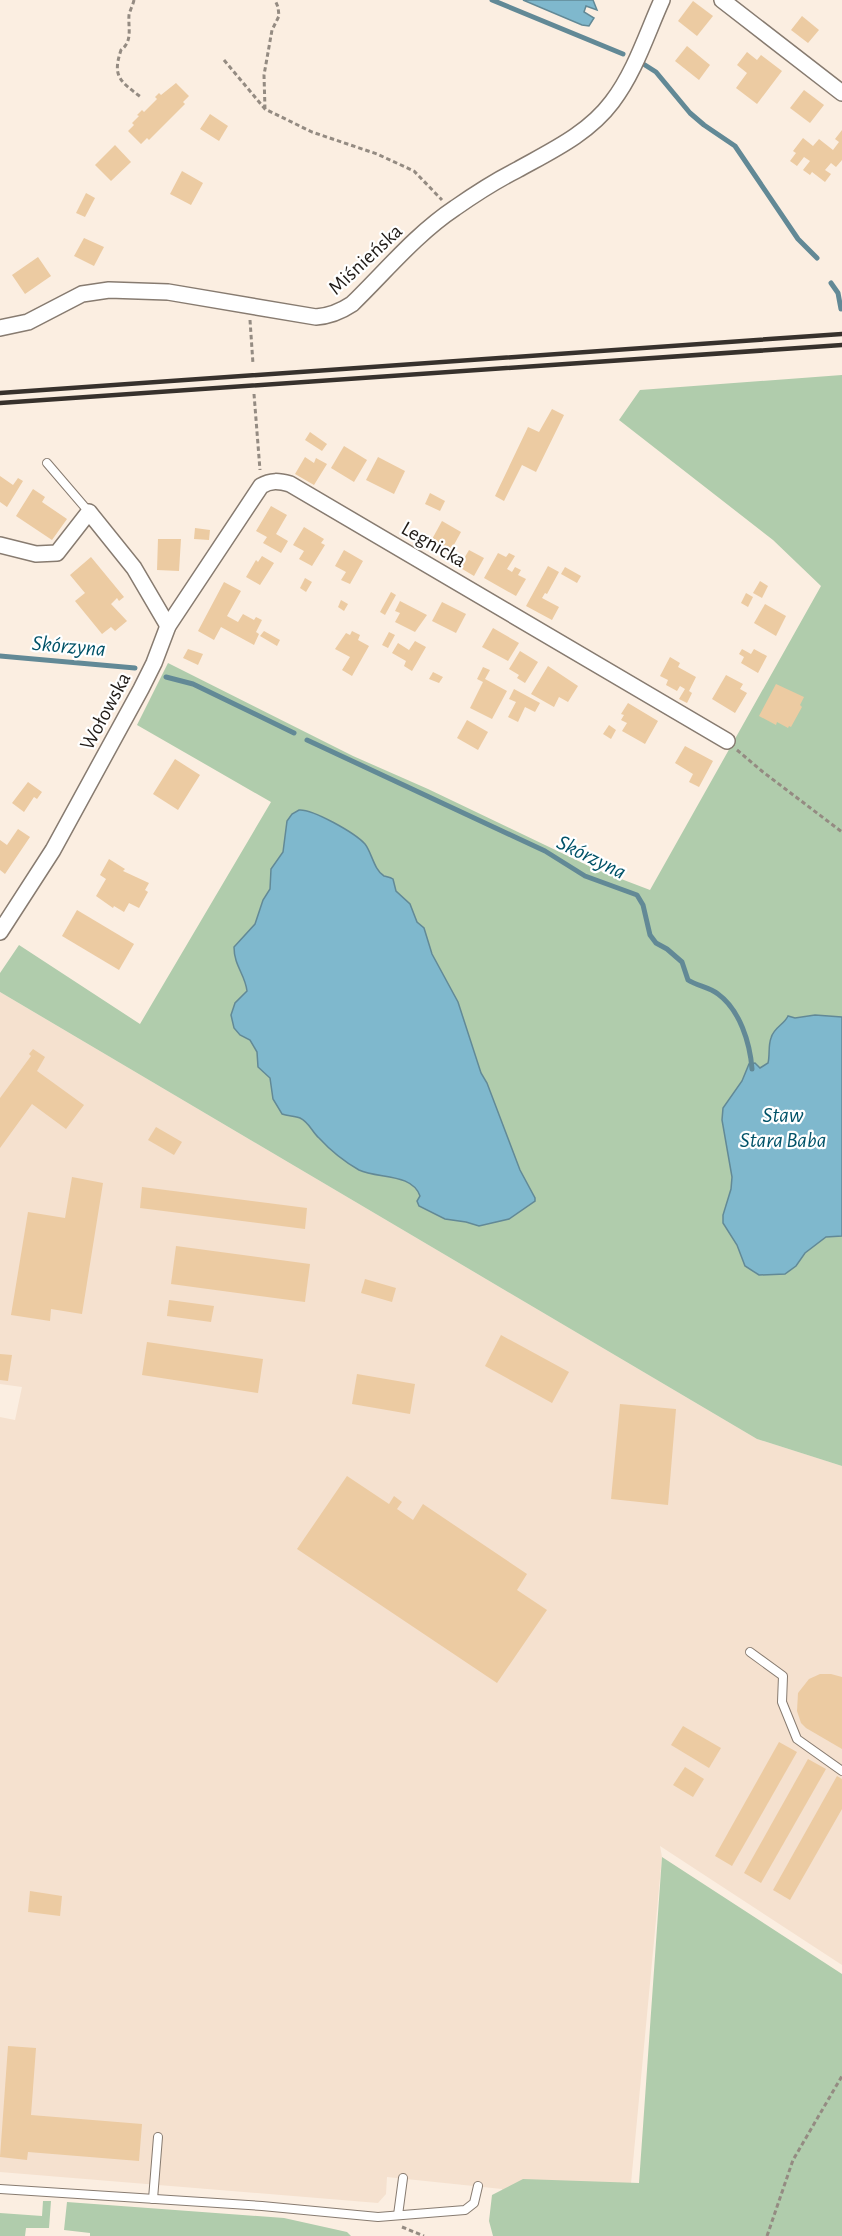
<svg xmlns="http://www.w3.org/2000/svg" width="842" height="2236" font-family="'Alegreya Sans',sans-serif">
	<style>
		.built { fill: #f5e1cf }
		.green { fill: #b0ccac }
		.water { fill: #7fb8cd; stroke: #628996; stroke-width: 1.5 }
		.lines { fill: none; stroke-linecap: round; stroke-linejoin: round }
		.stream { stroke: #628996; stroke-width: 5 }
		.building { fill: #eccba2 }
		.service-casing { stroke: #877b70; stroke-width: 10 }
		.minor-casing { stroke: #877b70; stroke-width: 18 }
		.path { stroke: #948b82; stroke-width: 3; stroke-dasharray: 4.5 3; stroke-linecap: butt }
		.service { stroke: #fff; stroke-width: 8 }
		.minor { stroke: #fff; stroke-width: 15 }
		.rail { stroke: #37312c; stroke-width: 4.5 }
		.labels { text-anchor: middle; stroke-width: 4.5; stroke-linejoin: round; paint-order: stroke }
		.street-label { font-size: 21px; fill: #201b17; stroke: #fff }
		.water-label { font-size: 22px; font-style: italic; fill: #005268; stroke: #fff }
	</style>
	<rect width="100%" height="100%" fill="#fbeee1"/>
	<!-- built -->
	<polygon class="built" points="0,992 757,1439 842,1466 842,1965 660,1846 662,1857 626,2236 504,2236 502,2189 387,2177 386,2194 378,2203 0,2172 0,1417 15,1420 22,1387 0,1384"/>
	<!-- green -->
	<g class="green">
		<polygon points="842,375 842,1466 757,1439 0,992 0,973 19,945 140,1024 271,802 137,725 168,663 353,756 428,789 595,869 650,890 821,586 773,540 619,420 640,390"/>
		<polygon points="662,1857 842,1974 842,2236 493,2236 489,2221 492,2195 523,2179 639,2183"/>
		<polygon points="43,2201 51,2201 49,2228 26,2228 25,2236 0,2236 0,2213 42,2216"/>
		<polygon points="67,2202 284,2218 347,2232 351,2236 90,2236 90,2233 64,2230"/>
	</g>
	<!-- water -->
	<g class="water">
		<polygon points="523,0 593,0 597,10 586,6 584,12 594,18 589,26 582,25"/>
		<path d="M 299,810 C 313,809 355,833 365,844 C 372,853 374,870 384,876 C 387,877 390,877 393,879 L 396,891 L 410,904 L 417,922 L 424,928 L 432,954 L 458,1002 L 481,1073 L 487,1083 L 520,1170 L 535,1198 L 535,1201 L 509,1219 L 479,1226 L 466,1222 L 445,1219 L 419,1206 L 417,1201 L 420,1196 C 412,1173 378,1179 359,1170 C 345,1162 330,1150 319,1138 C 312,1132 309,1122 300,1118 C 295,1116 288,1116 282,1114 L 273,1099 L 270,1078 L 258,1067 L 257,1052 L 250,1040 L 240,1035 L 234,1028 L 231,1015 L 235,1003 L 247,991 C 245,974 234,966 234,947 L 255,924 L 263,900 L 270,889 L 271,869 L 283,852 L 287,821 L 292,814 Z"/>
		<path d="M 815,1015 L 842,1017 L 842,1236 L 826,1237 L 805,1253 L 796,1266 L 785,1274 L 759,1275 L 745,1266 L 737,1245 L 723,1223 L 723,1215 L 731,1189 L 732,1177 L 722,1120 L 723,1108 L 742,1081 L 749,1064 L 755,1063 L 760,1068 L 768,1063 C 770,1055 768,1046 771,1038 C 774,1027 784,1025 788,1016 L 795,1018 Z"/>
	</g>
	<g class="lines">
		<!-- stream -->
		<g class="stream">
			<polyline points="492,0 623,54"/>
			<polyline points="645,65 656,72 690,113 704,125 735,146 798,239 817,258"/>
			<polyline points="831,283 838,293 841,309"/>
			<polyline points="0,656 135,668"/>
			<polyline points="166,677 193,684 294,733"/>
			<path d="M 307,740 L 545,851 L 585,876 L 637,895 L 643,905 L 650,935 L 656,943 L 667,949 L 682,962 L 688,980 C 697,986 709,987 718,994 C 740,1010 750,1043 752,1069"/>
		</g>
	</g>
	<!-- building -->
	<g class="building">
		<polygon points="693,1 713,16 697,36 678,21"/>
		<polygon points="802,16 819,30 808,43 791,30"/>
		<polygon points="687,46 710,65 699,80 675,61"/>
		<polygon points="747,52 757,60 761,55 782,71 757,104 736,88 747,73 737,65"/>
		<polygon points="176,83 189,96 183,102 185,104 149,140 147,138 141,144 128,131 134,125 132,123 139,116 137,115 142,110 144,112 157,99 155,97 159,93 161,95"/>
		<polygon points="804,90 824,105 810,123 790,108"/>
		<polygon points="210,114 228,126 219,141 200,129"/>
		<polygon points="842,130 842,160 836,167 831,163 825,170 831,174 825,182 812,172 810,175 803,170 810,161 804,157 797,166 790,161 796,153 793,151 803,138 813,146 819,139 833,150 839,142 835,139"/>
		<polygon points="115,145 131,162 111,181 95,165"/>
		<polygon points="182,171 203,183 191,205 170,194"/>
		<polygon points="86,193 95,198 85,217 76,213"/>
		<polygon points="84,238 104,247 94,266 74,256"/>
		<polygon points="38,257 51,276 25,294 12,275"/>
		<polygon points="552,409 564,415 536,472 522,465 504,501 495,496 528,427 539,432"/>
		<polygon points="310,432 327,444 322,451 305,440"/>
		<polygon points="344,446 367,460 354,482 331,468"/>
		<polygon points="305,457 314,463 316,458 327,464 314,485 295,474"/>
		<polygon points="378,457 405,471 394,494 366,480"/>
		<polygon points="0,476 13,485 18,478 23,481 7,507 0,502"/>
		<polygon points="33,489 45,497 42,502 67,519 52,540 16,516"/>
		<polygon points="430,493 445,501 440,511 425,504"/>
		<polygon points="271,506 287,515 276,534 288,541 281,553 263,543 267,537 256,531"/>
		<polygon points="442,521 461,532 450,552 431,541"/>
		<polygon points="304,527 324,539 321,543 325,545 312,566 299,559 304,551 293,545"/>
		<polygon points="195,528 210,530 209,540 194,539"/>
		<polygon points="158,539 181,539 179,571 157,570"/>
		<polygon points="344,550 363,561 350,584 341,580 346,572 335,566"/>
		<polygon points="469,550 484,558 474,576 459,567"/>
		<polygon points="498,553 506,557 509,553 515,556 507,569 512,572 515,567 521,570 518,575 526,579 516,596 484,578"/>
		<polygon points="262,556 274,563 260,585 246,577 256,560 258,562"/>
		<polygon points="91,557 124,597 119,601 117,598 111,604 127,621 115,631 111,627 102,634 75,601 85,593 70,575"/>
		<polygon points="548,566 559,572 547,594 545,593 542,598 559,607 552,620 526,606"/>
		<polygon points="565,567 581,576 577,583 561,574"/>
		<polygon points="305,578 312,582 306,592 300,588"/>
		<polygon points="760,581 768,586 762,598 753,593"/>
		<polygon points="224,582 241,591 227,616 238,622 243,614 254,620 256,617 262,620 256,632 259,634 254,645 221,627 214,640 198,631"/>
		<polygon points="391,592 396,595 385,615 380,612"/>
		<polygon points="746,593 753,597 748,607 741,603"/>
		<polygon points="341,600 348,604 344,611 338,607"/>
		<polygon points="400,601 427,615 415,632 395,622 400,613 395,611"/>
		<polygon points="442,602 466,614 456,633 432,621"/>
		<polygon points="765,604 786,616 776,636 754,623"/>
		<polygon points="493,628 519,643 508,661 482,647"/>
		<polygon points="264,631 280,640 277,646 260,636"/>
		<polygon points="352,631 360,635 358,640 369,646 352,676 342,670 350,657 335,649 346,633 350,635"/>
		<polygon points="389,632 395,635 388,648 382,645"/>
		<polygon points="415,641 426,647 412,671 404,666 406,661 392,653 398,643 409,650"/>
		<polygon points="188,649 203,654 198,665 183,658"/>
		<polygon points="742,649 751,654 754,649 767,656 758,673 741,663 744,657 739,654"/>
		<polygon points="520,651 538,662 525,683 517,678 519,675 509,669"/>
		<polygon points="670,657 680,663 678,667 696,677 689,691 692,693 687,703 679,699 685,689 680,686 677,691 666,685 668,680 660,676"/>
		<polygon points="548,666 578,686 568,702 559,697 554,707 531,694"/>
		<polygon points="483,667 490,670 485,679 507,691 492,719 470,708 483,682 477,679"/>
		<polygon points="433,672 443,677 439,683 429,679"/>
		<polygon points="726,675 743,684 740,689 747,693 735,713 712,699"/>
		<polygon points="776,684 804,697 800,705 802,707 791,727 789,726 788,728 777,722 776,725 759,716"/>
		<polygon points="514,689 540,703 535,712 525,707 518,722 508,717 516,702 509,699"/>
		<polygon points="628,703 658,721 645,744 622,731 627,723 621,720 624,715 621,714"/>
		<polygon points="467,720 488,732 478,750 457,738"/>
		<polygon points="609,725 616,730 611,739 603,734"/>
		<polygon points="685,746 713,761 699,787 689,782 693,774 675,763"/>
		<polygon points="175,759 200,775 178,810 153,794"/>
		<polygon points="28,782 42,792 37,799 34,797 24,812 12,803"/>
		<polygon points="18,829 30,837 5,874 0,870 0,840 7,845"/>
		<polygon points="109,859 125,869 123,871 149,883 145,890 148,892 139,908 129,903 124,912 114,906 113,908 96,896 106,879 100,875"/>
		<polygon points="77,910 134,944 119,970 62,936"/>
		<polygon points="33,1049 45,1057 37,1071 84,1105 66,1129 32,1104 0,1148 0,1098 31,1056 29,1054"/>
		<polygon points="156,1127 182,1142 174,1155 148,1140"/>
		<polygon points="72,1177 103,1183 82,1314 51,1309 50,1321 11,1315 28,1212 65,1218"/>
		<polygon points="142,1187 307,1208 305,1229 140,1208"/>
		<polygon points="176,1246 310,1264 305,1302 171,1284"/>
		<polygon points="365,1279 396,1288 392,1302 361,1293"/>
		<polygon points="169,1300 214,1306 211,1322 167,1316"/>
		<polygon points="501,1335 569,1372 552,1403 485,1366"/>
		<polygon points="147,1342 263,1359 258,1393 142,1375"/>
		<polygon points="0,1354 12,1355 8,1381 0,1380"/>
		<polygon points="357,1374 415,1384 410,1414 352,1404"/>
		<polygon points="620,1404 676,1409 668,1505 611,1499"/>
		<polygon points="347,1476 389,1504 394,1496 402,1502 397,1509 413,1520 423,1504 527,1574 517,1590 547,1610 497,1683 297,1549"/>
		<polygon points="820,1674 831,1674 842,1677 842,1749 806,1728 801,1723 797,1711 798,1693 809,1679"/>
		<polygon points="683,1726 721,1748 709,1768 671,1745"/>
		<polygon points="779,1742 797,1752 732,1866 715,1856"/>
		<polygon points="808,1759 826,1769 761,1883 744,1873"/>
		<polygon points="685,1767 704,1779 693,1797 673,1785"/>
		<polygon points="837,1776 842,1779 842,1809 790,1900 773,1890"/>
		<polygon points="30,1891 62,1896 60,1916 28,1912"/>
		<polygon points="8,2046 36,2048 31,2115 142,2124 139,2161 28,2152 27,2160 0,2157"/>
	</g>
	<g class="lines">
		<!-- service casing -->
		<g class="service-casing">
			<g id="service">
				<polyline points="47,463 89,512"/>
				<polyline points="750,1652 783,1676 782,1702 797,1739 842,1771"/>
				<polyline points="0,2189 262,2206 378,2217 465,2210 474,2203 478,2186"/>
				<polyline points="153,2199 158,2137"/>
				<polyline points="398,2215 403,2178"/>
			</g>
		</g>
		<!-- minor casing -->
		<g class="minor-casing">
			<g id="minor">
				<polyline points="722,0 842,93"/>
				<path d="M 0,328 L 28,322 L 82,294 L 109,290 L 168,292 L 316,317 C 330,316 340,312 352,304 C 385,272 416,234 455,208 C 475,194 495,181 517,170 C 551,151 588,134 612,102 C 635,72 647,33 662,0"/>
				<polyline points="0,545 36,554 57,553 89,512 134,568 168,626"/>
				<path d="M 0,932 L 53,850 L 141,689 L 154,663 L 168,626 L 261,486 C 271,480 279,481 290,484 L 727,741"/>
			</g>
		</g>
		<!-- path -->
		<g class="path">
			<path d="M 134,0 C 133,5 130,10 129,15 C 128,28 133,41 121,50 C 112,77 120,81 142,98"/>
			<polyline points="224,60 265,109 312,132 377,154 414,171 442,200"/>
			<polyline points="265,109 264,75 272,30 279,16 278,7 275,0"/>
			<polyline points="250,320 253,364"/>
			<polyline points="254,394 260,470"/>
			<polyline points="737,750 763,772 842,832"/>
			<polyline points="402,2227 424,2236"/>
			<polyline points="767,2236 793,2160 842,2076"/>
		</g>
		<!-- service -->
		<use href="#service" class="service"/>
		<!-- minor -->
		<use href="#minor" class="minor"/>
		<!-- rail -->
		<g class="rail">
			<polyline points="0,393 842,334"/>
			<polyline points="0,403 842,345"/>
		</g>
	</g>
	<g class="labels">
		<!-- street labels -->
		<g class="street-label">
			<text transform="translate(365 259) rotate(-43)" y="7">Miśnieńska</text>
			<text transform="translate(434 544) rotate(30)" y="7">Legnicka</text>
			<text transform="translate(105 711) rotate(-62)" y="7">Wołowska</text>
		</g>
		<!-- water labels -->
		<g class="water-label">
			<text transform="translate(69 645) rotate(5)" y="8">Skórzyna</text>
			<text transform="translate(592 856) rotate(26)" y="8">Skórzyna</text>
			<text x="783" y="1122">Staw<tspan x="783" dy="25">Stara Baba</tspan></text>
		</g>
	</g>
</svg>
